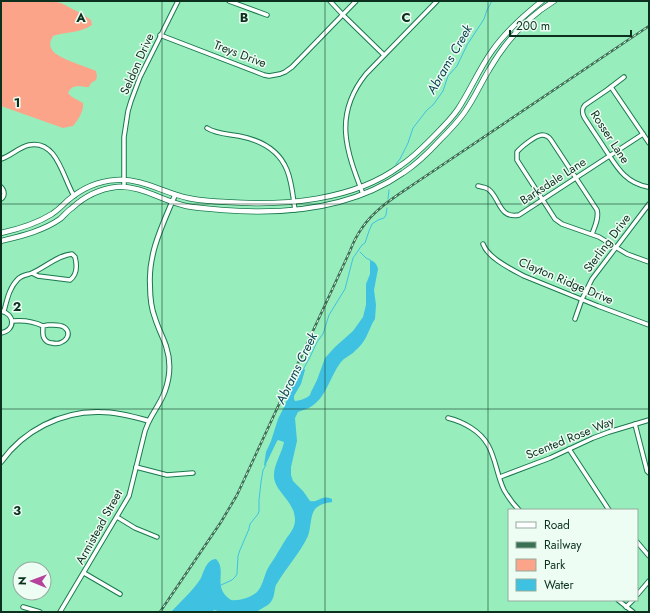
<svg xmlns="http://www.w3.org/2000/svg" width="650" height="613" font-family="Jost,sans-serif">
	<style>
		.green { fill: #fca489 }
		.water { fill: #3fc1e1 }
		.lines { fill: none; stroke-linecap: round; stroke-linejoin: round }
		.stream { stroke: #3fc1e1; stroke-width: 1 }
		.minor-casing { stroke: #19784d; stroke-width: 5.5 }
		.tertiary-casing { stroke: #19784d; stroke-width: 6 }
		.secondary-casing { stroke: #19784d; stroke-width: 6 }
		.minor { stroke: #fff; stroke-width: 3.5 }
		.tertiary { stroke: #fff; stroke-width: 4 }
		.secondary { stroke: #fff; stroke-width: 4.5 }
		.rail-casing { stroke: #3a7053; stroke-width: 2.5 }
		.rail { stroke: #edfdf3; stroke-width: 1; stroke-dasharray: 3; stroke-linecap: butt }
		.grid { fill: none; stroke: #0b311e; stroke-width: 1; stroke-opacity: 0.55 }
		.labels { text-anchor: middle; stroke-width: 3; stroke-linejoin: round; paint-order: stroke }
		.street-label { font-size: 12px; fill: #0b311e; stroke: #edfdf3 }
		.water-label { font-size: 13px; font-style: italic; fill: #0b4452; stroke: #edfdf3 }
		.grid-label { font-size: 13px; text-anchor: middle; font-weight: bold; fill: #0b311e; stroke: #edfdf3; stroke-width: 3; stroke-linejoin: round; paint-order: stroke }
	</style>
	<rect width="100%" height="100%" fill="#97eebc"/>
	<!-- green -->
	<path class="green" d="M 1,1 L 52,1 L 61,3 L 82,14 L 91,20 L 92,25 C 79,34 67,31 53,36 C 51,40 49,43 51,48 C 54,58 86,66 96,71 L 97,76 L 96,80 L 91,83 L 89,87 C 81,87 72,83 68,93 L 72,97 L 83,103 C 84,111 78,120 73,126 L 63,128 L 1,106 Z"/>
	<!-- water -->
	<path class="water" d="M 370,260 C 374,261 377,264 378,269 L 374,290 L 376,305 L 375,319 L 373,322 C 369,330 366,340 360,346 C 358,348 355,351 353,353 C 349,356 344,358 341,362 C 330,376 327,396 312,406 C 308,409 302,410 298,412 L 295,418 L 297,441 L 291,467 L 291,475 L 293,481 L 303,491 L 310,501 C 319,503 321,494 332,499 L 332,502 C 326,503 320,504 315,509 C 310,516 311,528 308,536 C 300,553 286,568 276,585 C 274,590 275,595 272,600 C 270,605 262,608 258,611 L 256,612 L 220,612 L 218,611 L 214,610 L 212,612 L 171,612 C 181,601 193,591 201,578 C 204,571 207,559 216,559 C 228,571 211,587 231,600 C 239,601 250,598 257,592 C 262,587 264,577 267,570 C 270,564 275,558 278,552 C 281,548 283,543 286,539 C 290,533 295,528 295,520 C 295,501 275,492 274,477 C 273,466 282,453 284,442 L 278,440 L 277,441 L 265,466 L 264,465 L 266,452 L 271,441 L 278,419 L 285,405 L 294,381 L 300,371 L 304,368 L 305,370 L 301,384 L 294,396 L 294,399 L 295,401 C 298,401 308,398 310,395 L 311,392 L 317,380 L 325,358 L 335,347 L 353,331 L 363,317 L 366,305 L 366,284 L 370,274 Z"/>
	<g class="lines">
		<!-- stream -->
		<g class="stream">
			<polyline points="396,164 400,159 408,143 413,128 427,110 433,105 443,91 448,76 457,66 467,45 484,19 487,10 492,1"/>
			<polyline points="388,199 389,190"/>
			<polyline points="360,252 366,258 370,260"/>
			<polyline points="304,368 309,359 317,342 323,334 329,315 345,289 353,258 362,245 365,243 369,231 372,224 378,220 384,218 386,215 387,208"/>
			<polyline points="221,585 232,580 235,577 237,574 238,556 240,550 249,529 250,524 258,514 259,511 259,500 261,482 263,470 266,465"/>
		</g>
		<!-- minor casing -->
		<g class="minor-casing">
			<g id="minor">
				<polyline points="229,1 267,15"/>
				<polyline points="330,1 343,15 384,55"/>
				<polyline points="160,35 264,75 269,76 280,74 285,72 292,67 356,1"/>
				<path d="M 624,77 L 607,90 L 585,105 C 582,108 582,113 584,117 C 591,128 598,138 605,149 C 617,167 625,183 648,187"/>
				<polyline points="611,87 649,143"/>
				<path d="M 207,128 C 216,134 229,134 239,136 C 260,140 279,150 287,170 C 292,182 293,197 295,210"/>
				<path d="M 1,159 C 11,156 19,147 29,145 C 57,139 63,178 74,196"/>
				<path d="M 478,186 C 482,187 485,187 488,189 C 500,197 498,219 519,215 L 643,134"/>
				<path d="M 1,187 C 5,191 5,196 1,199"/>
				<polyline points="124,187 124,137 128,111 131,101 140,77 178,1"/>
				<path d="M 363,194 C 346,150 333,115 366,74 L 437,1"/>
				<path d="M 592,234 C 595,226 599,218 597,210 L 551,140 C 549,137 546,135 542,135 C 536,135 521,147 517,152 L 517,160 L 555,219 L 562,224 L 599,237 L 627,254 L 649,262"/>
				<path d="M 483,244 C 488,258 511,269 524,276 L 598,306 L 649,325"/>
				<path d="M 1,311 C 15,314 16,330 1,333"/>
				<path d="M 4,311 C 7,300 9,288 18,279 C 22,275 27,275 32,273 C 44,268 58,255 72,254 L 75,257 C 77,265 77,275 70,280 L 38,276 L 32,273"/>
				<polyline points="575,319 582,299 592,279 649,204"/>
				<path d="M 12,321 C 22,320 33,321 43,326"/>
				<path d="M 48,325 C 53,325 60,324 64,327 C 74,334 64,346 52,343 C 49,343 46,342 44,338 C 42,335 43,330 43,326 Z"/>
				<path d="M 448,418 C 464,422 480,431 488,445 C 496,459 497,476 504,490 C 508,497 513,504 519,510"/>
				<polyline points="635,424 647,471 649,473"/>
				<polyline points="569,449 609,510"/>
				<polyline points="136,467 167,475 193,473"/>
				<polyline points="500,477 550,458 593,438 609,432 649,420"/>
				<polyline points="117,517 135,528 157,537"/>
				<polyline points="637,542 649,556"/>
				<polyline points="84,573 120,594"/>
				<polyline points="637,595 649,581"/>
				<polyline points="618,600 633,612"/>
				<polyline points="23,607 40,612"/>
				<polyline points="626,607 633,600"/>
				<polyline points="60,612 129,496 145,431 149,421"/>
			</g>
		</g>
		<!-- tertiary casing -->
		<g class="tertiary-casing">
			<path id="tertiary" d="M 1,462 C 23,431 61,411 100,412 C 117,412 132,416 149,421 C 154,411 161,402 165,391 C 170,377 171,361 166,346 C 163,337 158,328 155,318 C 151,308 150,296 150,285 C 148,253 163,224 175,195"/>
		</g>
		<!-- secondary casing -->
		<g class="secondary-casing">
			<g id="secondary">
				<path d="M 1,233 C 19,229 36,224 52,214 C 58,210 62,206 67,201 C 81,189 97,181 116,180 C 142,178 164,193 188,198 C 200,201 213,201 226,202 C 283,206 353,201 400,166 C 414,157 425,145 436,134 C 444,126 452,118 458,109 C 470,91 479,69 492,51 C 506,31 523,16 542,1"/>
				<path d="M 1,241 C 21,236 43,231 60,219 C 64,216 67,211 72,208 C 85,196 99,189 116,187 C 141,185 162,201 186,206 C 197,208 210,209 222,210 C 283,215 351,209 403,173 C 417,164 429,152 440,140 C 449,131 459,121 466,110 C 475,97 481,83 489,70 C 505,42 526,18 554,1"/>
			</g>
		</g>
		<!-- minor -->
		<use href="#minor" class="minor"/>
		<!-- tertiary -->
		<use href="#tertiary" class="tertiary"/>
		<!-- secondary -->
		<use href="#secondary" class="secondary"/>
		<!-- rail casing -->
		<g class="rail-casing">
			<path id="rail" d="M 160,612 L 221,522 L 237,495 L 350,251 C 353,243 357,235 362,228 C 374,210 393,198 411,186 L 649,26"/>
		</g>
		<!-- rail -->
		<use href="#rail" class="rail"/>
	</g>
	<!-- grid -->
	<path class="grid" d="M 162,1 L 162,612M 325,1 L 325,612M 488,1 L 488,612M 1,204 L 649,204M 1,409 L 649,409"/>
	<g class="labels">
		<!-- street labels -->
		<g class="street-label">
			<text transform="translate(240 54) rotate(21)" y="4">Treys Drive</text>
			<text transform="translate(137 64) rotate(-66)" y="4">Seldon Drive</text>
			<text transform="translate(610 137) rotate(57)" y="4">Rosser Lane</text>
			<text transform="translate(553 181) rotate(-33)" y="4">Barksdale Lane</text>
			<text transform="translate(607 243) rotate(-53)" y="4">Sterling Drive</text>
			<text transform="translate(566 281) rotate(23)" y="4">Clayton Ridge Drive</text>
			<text transform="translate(570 438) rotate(-22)" y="4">Scented Rose Way</text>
			<text transform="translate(99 527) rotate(-61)" y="4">Armistead Street</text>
		</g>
		<!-- water labels -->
		<g class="water-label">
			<text transform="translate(449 59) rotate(-60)" y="5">Abrams Creek</text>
			<text transform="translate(296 368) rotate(-64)" y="5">Abrams Creek</text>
		</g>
	</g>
	<g class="grid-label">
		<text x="81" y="22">A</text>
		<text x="244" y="22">B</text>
		<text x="406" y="22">C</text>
		<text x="17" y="107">1</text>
		<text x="17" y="311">2</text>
		<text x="17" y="515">3</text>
	</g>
	<!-- border -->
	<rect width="650" height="613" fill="none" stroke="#0b311e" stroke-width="4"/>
	<!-- legend -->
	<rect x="508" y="509" width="130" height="92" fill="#edfdf3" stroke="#93ab9e"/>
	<rect x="516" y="522" width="20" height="6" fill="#ffffff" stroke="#93ab9e"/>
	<text x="544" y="529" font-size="12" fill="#0b311e">Road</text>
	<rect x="516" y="542" width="20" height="6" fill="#3a7053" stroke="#93ab9e"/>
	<text x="544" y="549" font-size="12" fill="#0b311e">Railway</text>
	<rect x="516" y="559" width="20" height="12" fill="#fca489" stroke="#93ab9e"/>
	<text x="544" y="569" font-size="12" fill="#0b311e">Park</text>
	<rect x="516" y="579" width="20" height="12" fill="#3fc1e1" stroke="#93ab9e"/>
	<text x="544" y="589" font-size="12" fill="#0b311e">Water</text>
	<!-- north arrow -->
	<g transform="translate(32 581) rotate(271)"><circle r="19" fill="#edfdf3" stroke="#93ab9e"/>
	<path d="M0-3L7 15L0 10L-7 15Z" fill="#b6429b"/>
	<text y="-6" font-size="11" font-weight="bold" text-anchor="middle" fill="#0b311e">N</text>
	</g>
	<!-- scale -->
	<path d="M510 30v6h121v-6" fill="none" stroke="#0b311e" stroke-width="2"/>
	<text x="516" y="30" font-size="12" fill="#0b311e" stroke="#edfdf3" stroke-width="3" paint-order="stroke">200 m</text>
</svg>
